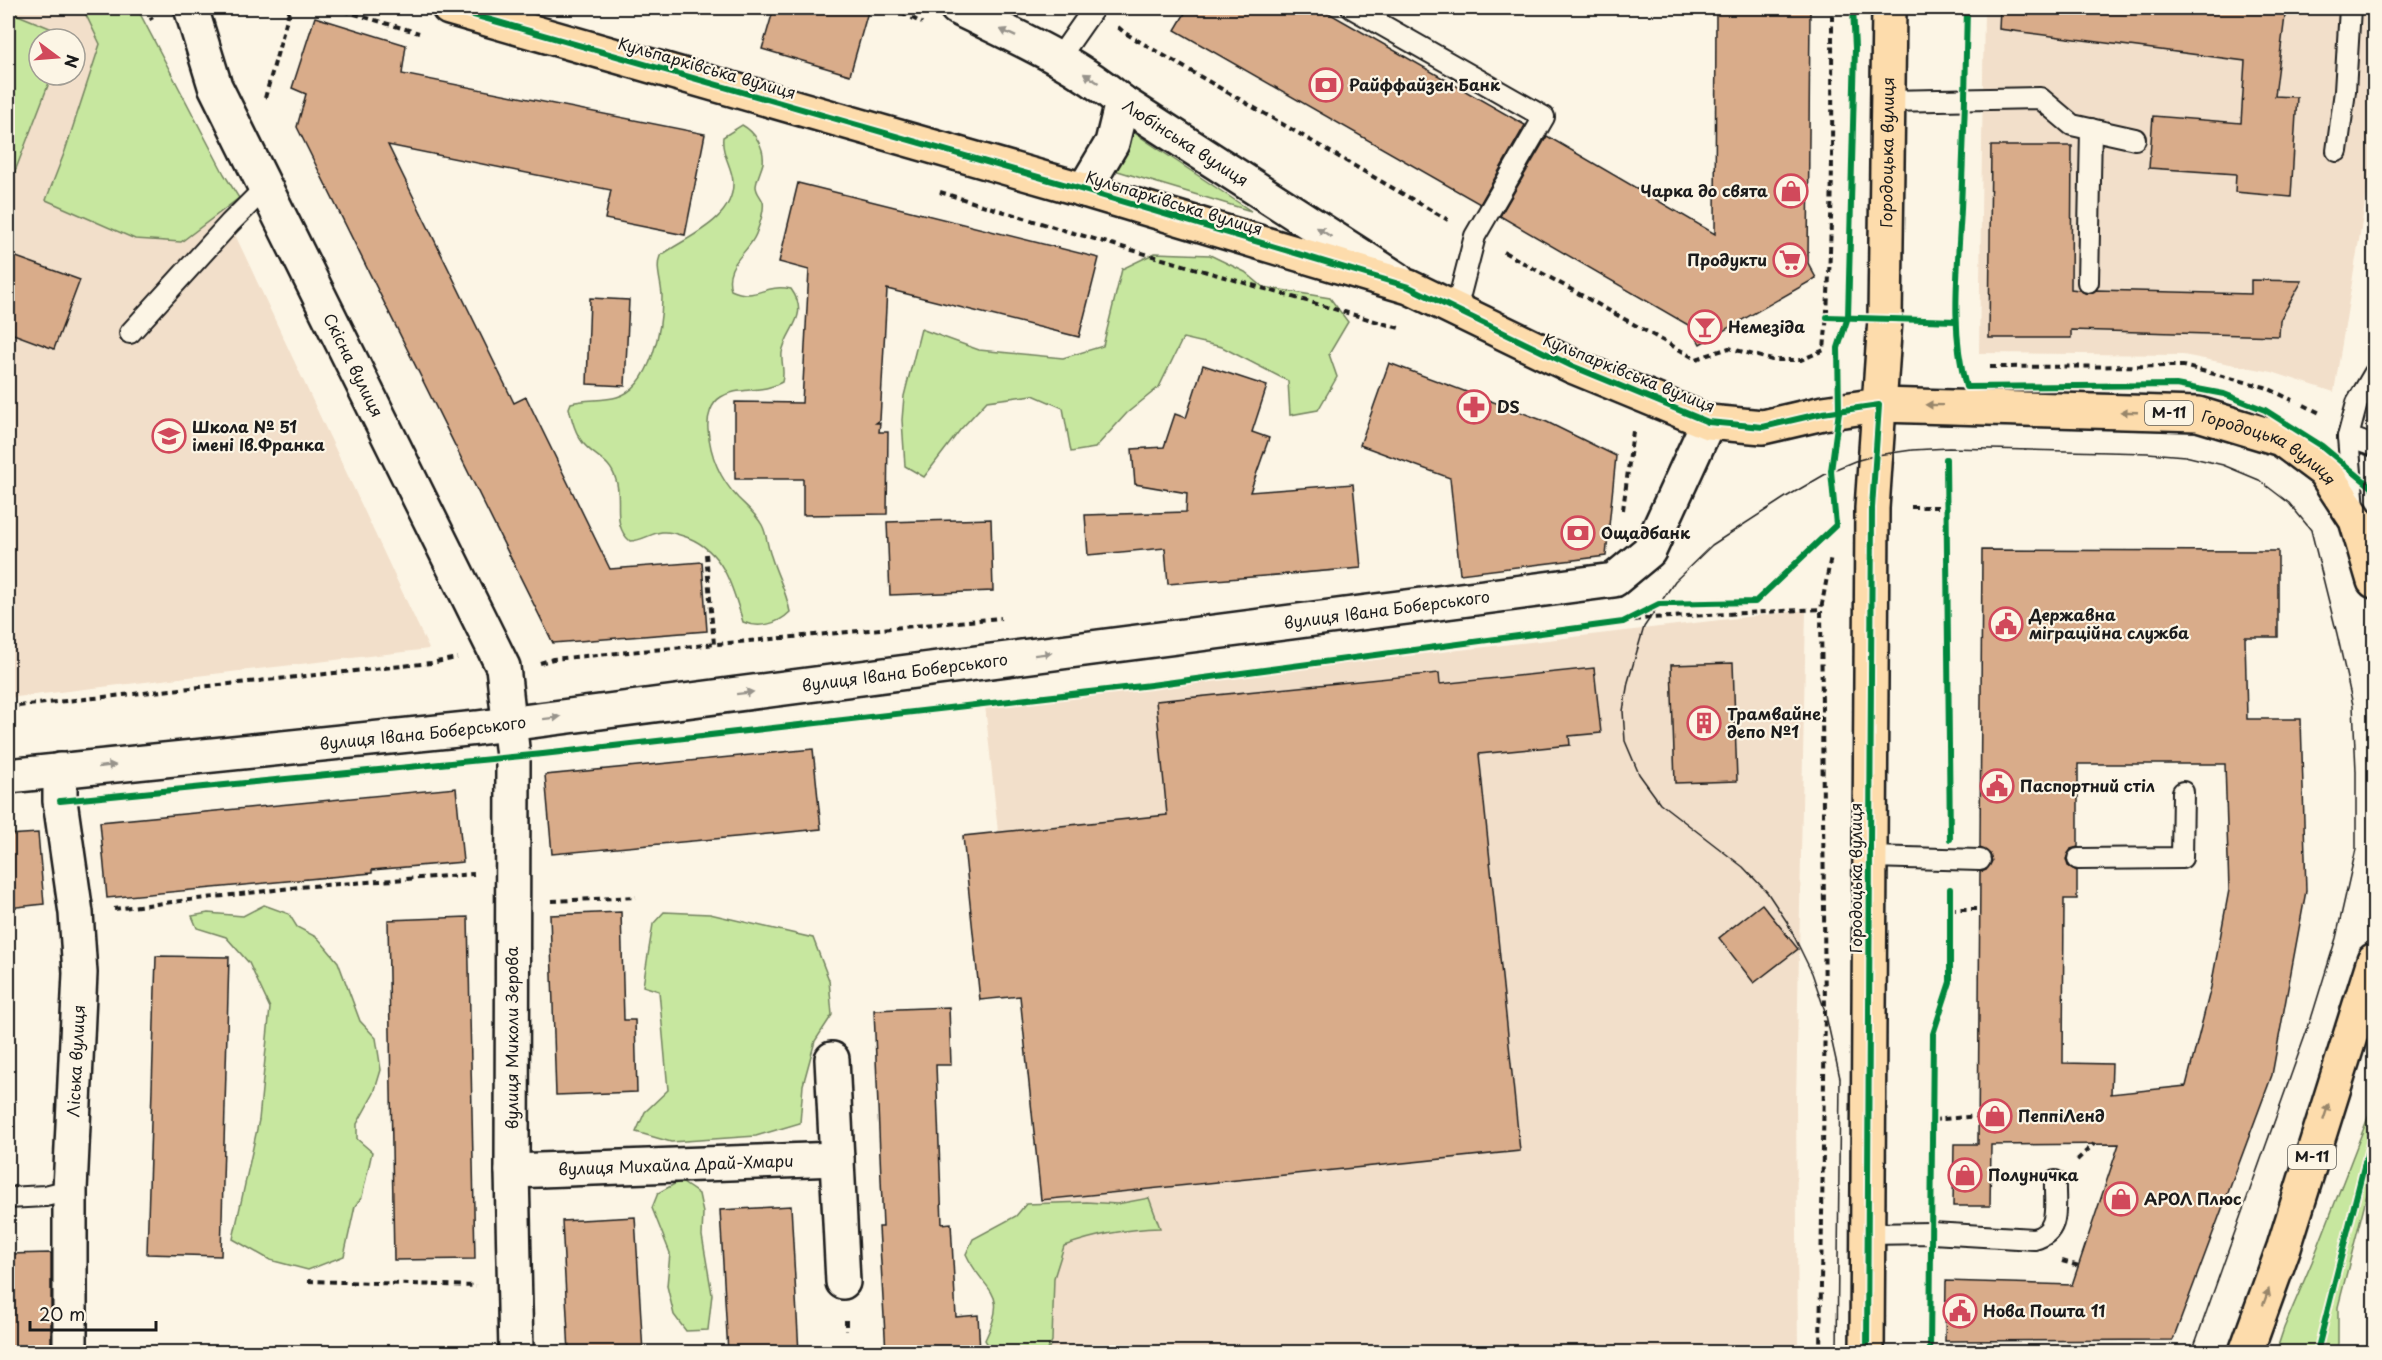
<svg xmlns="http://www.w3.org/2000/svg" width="2382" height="1360" font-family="'Playpen Sans',sans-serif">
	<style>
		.built { fill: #f2dfca; fill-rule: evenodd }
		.green { fill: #c7e79f; stroke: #72825e; stroke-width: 1.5 }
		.building { fill: #d9ac8a; stroke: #1c1c1c; stroke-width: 1.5; fill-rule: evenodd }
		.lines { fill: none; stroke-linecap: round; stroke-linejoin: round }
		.service-casing { stroke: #1c1c1c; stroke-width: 24 }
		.minor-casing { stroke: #1c1c1c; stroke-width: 38 }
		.secondary-casing { stroke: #1c1c1c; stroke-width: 38 }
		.primary-casing { stroke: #1c1c1c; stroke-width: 38 }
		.path { stroke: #1c1c1c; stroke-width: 4; stroke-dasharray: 6 4.5; stroke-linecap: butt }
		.service { stroke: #fcf5e5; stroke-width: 20 }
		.minor { stroke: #fcf5e5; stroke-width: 33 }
		.secondary { stroke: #fcf5e5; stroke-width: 33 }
		.primary { stroke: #fddcac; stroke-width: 33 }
		.tram { stroke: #1c1c1c; stroke-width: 1.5 }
		.cycleway-casing { stroke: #fcf5e5; stroke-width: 10 }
		.cycleway { stroke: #00873e; stroke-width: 6 }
		.oneway { fill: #97938b }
		.oneway2 { fill: #98866b }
		.labels { text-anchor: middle; stroke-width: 4.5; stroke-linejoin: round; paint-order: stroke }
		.shield { fill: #fcf5e5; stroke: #5f5d58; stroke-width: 1.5 }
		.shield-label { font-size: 15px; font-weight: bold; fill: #1c1c1c }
		.street-label { font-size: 16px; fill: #1c1c1c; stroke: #fcf5e5 }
		.poi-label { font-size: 16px; font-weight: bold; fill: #1c1c1c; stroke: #fcf5e5; text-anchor: start }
	</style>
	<rect width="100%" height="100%" fill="#fcf5e5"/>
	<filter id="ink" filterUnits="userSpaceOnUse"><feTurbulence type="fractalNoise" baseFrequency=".0167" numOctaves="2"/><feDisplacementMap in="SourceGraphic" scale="12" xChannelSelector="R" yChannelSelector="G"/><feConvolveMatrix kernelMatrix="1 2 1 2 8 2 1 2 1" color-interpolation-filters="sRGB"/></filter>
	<g filter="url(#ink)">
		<!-- built -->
		<g class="built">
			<path d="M 8,8 L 129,8 L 429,649 L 8,698 ZM 39,39 L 75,39 L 75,75 L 39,75 Z"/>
			<polygon points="1984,8 2374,8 2374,149 2334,392 2272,372 2183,355 1979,353"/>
			<polygon points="1806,610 1796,1102 1798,1352 1036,1352 1041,1200 1020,996 980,1000 963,836 998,832 985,705"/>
		</g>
		<!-- green -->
		<g class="green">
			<polygon points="66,8 137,8 224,174 239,198 181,242 135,239 46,200 65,151 100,44 85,13"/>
			<polygon points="8,11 67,35 66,39 39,39 39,75 52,75 9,187 8,186"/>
			<path d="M 742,125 C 755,132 765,148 763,163 C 761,171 757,178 756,186 C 756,193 761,196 763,202 C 765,211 759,226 756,234 C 748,254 723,264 731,290 C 757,302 763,283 791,289 C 811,317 786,328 782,353 C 781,363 785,371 782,382 C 762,394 739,386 721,397 C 711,403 707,417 708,429 C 710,455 719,478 738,498 C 747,507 756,514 762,525 C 767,534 767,546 771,556 C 777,576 786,590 790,612 C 778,624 759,629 743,622 C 733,589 725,553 689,538 C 680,535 672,531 662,532 C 651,533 642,541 630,541 C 611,525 623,501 616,480 C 610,459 595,458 583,443 C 575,433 572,420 569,408 L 571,403 C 586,399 603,401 617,397 C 652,387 662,327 662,297 C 662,284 655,268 660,256 C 686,237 734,221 733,182 C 732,166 721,154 723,137 Z"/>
			<polygon points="1127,128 1251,211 1111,169"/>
			<polygon points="1155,253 1210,255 1245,272 1263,287 1330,298 1348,322 1329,354 1337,377 1318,410 1290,415 1288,381 1222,347 1183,338 1159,387 1127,413 1095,448 1071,452 1063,408 1033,395 987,401 960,430 924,477 905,466 902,420 904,396 921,329 979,350 1063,358 1103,346 1122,269"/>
			<polygon points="264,905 289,914 297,927 318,938 338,962 360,1021 376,1038 381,1070 374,1093 357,1124 357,1139 372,1152 362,1197 355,1206 344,1256 308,1270 270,1260 233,1239 259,1120 270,1008 249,963 226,937 197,928 192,916 208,913 243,916"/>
			<polygon points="664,912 710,914 813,938 829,980 832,1015 815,1041 803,1085 800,1123 756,1136 671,1142 636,1132 645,1112 668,1090 659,991 643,986 653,924"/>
			<polygon points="2374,1102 2374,1167 2338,1307 2338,1352 2276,1352 2284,1328 2312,1262"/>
			<polygon points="680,1181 699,1194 703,1213 702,1236 712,1294 708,1330 686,1331 674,1315 667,1286 670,1253 652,1208 658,1193"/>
			<path d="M 1149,1198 L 1160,1228 C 1126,1229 1097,1234 1064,1246 L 1054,1278 L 1052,1341 L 1047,1352 L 992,1352 L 985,1340 C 1010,1289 985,1295 966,1254 L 973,1239 L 1016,1216 L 1026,1204 L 1087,1202 L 1117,1204 Z"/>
		</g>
		<!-- building -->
		<g class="building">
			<polygon points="774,8 869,8 850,75 762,49"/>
			<polygon points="1188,8 1320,8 1525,125 1480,204 1175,30"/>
			<polygon points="1716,8 1810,8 1808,263 1816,278 1700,344 1690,326 1500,216 1547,136 1715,234"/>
			<polygon points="2000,8 2286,8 2275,96 2297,97 2291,197 2235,192 2236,174 2149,168 2153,116 2241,123 2245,61 1999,29"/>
			<polygon points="315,17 406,45 402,74 705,134 685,235 605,219 611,190 388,145 514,403 526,397 610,569 702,562 707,631 553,643 297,127 306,94 292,88"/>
			<polygon points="1991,146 2072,146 2071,289 2079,290 2087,294 2096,290 2251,294 2251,280 2302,281 2280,320 2279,336 2071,330 2071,338 1989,338"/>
			<polygon points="798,183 1099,258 1079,337 887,289 880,420 876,423 880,423 879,432 888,432 887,514 803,515 803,479 735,479 735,402 802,403 809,270 779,262"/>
			<polygon points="8,254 80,280 54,349 8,332"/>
			<polygon points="590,298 629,300 625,386 587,384"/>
			<polygon points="1389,363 1547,422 1616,456 1606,556 1460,574 1450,478 1360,445"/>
			<polygon points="1203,365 1267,386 1252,432 1269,438 1250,492 1353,484 1361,568 1168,584 1165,548 1088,555 1085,515 1186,512 1187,493 1135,484 1132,449 1164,447 1175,414 1186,418"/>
			<polygon points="991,519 993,591 890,595 887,522"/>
			<path d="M 1982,550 L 2278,551 L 2278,637 L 2245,637 L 2247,719 L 2301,719 L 2306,891 L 2272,1075 L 2173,1340 L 1945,1341 L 1946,1281 L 2072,1285 L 2119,1144 L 1991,1145 L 1990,1206 L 1953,1206 L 1954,1144 L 1978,1144 L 1980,872 L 1986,870 L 1992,861 L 1990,854 L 1980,848 ZM 2078,764 L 2225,764 L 2229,890 L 2211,987 L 2186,1086 L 2111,1094 L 2112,1064 L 2063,1063 L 2064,899 L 2077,899 L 2077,871 L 2068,866 L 2066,859 L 2071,849 L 2078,847 Z"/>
			<polygon points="1733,663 1737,781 1675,783 1671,665"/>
			<polygon points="1594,668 1601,733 1569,736 1570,745 1479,754 1520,1151 1041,1200 1020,996 980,1000 963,836 1167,815 1156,701 1439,673 1440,684"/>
			<polygon points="813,749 821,829 552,854 545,775"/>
			<polygon points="456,788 463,862 372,870 372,873 107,898 100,822"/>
			<polygon points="38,833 44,904 8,908 8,835"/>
			<polygon points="1762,904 1798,949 1754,983 1719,938"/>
			<polygon points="621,912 624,1020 635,1020 637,1092 556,1095 550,915"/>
			<polygon points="468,917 475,1259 394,1260 388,920"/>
			<polygon points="156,956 229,957 221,1256 147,1254"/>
			<polygon points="949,1007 951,1065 936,1065 942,1224 951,1223 956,1317 978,1315 980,1353 886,1353 879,1227 883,1227 874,1010"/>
			<polygon points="791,1206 799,1353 728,1353 720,1210"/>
			<polygon points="635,1217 643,1353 569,1353 562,1221"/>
			<polygon points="51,1253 51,1353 8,1353 8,1254"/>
		</g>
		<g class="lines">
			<!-- service casing -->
			<g class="service-casing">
				<g id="service">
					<polyline points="1352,8 1544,117 1475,236 1456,310"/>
					<polyline points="1059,58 1094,8"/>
					<polyline points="1888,101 2040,98 2072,125 2135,139"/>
					<polyline points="2337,151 2345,91 2350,8"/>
					<polyline points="2088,282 2091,129"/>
					<polyline points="130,333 230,223 265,188"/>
					<polyline points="2348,437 2374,446"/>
					<polyline points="2354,508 2348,437 2357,403 2374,374"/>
					<polyline points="1870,857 1980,860"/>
					<polyline points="2078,859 2182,858 2183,792"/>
					<polyline points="8,1198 45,1196 70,1190"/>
					<path d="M 1867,1234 L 1932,1233 L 2034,1239 C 2062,1232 2054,1204 2055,1181"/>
				</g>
			</g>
			<!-- minor casing -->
			<g class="minor-casing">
				<g id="minor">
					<path id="s1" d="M 191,8 L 215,86 L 503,667 L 513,757 L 512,1171 L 516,1352"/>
					<polyline points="60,770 60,801 76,913 80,973 70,1190 70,1352"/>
					<path id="s2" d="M 8,776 L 477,728 L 1614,580 L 1649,551 L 1708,422"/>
					<polyline points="832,1059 843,1282"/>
					<path id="s3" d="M 512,1171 L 837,1159"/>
				</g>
			</g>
			<!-- secondary casing -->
			<g class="secondary-casing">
				<g id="secondary">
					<path id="s4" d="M 957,8 C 1014,36 1073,61 1122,102 L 1397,279"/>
					<polyline points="1084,190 1112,143 1122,102"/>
				</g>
			</g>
			<!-- primary casing -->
			<g class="primary-casing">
				<g id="primary">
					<path id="s5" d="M 449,8 L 1084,190 L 1409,287 L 1572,366 L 1708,422 L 1763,427 L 1823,413 L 1879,405 L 2198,414 L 2281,439 L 2324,471 L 2356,520 L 2374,581"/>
					<path id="s6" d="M 1867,1352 L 1872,508 L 1885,319 L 1889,8"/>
					<polyline points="2246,1352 2284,1247 2374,960"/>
				</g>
			</g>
			<!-- path -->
			<g class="path">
				<polyline points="146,8 152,20"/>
				<polyline points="334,8 419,33"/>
				<polyline points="893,8 922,23"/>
				<polyline points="1118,27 1125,33 1448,220"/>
				<polyline points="1966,70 1967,8"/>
				<polyline points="265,98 290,8"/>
				<polyline points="940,192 1060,229 1399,328"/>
				<path d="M 1504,252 L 1696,359 L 1729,348 L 1772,360 L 1801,360 L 1824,350 C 1834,237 1832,121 1832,8"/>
				<polyline points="1990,367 2183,366 2265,387 2292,400"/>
				<polyline points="1961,369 1956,321 1965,131"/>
				<polyline points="2304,405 2322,414"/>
				<polyline points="1946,459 1950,828"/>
				<polyline points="1911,507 1947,507"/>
				<polyline points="1623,510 1633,431"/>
				<polyline points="706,554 714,644"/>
				<polyline points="540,663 553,659 1001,618"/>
				<polyline points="8,707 431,663 457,658"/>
				<polyline points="957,707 1151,685 1650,618 1821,609"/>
				<polyline points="552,901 636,897"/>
				<polyline points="114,909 299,887 474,874"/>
				<polyline points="1950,909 1980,909"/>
				<polyline points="1933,1120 1978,1116"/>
				<polyline points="2077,1160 2094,1144"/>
				<polyline points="1933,1202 1933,1034 1950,982 1950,891"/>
				<polyline points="2062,1261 2079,1266"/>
				<polyline points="308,1281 476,1286"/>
				<polyline points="846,1320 846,1331"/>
				<polyline points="1820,1352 1825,1011 1821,609 1831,556"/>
				<polyline points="1930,1352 1932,1263"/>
			</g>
			<!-- service -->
			<use href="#service" class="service"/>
			<!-- minor -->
			<use href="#minor" class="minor"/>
			<!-- secondary -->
			<use href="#secondary" class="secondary"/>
			<!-- primary -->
			<use href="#primary" class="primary"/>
			<!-- tram -->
			<polyline class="tram" points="1837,1352 1840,1078 1825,1011 1812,973 1787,922 1767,892 1743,867 1660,803 1639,774 1625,741 1623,711 1628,682 1644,627 1675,581 1712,545 1786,497 1831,471 1855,461 1877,455 1912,450 1949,448 2148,453 2185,456 2223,465 2259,480 2289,503 2311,530 2337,634 2353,705 2356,771 2356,849 2336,938 2311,1019 2192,1352"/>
			<!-- cycleway casing -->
			<g class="cycleway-casing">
				<g id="cycleway">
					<polyline points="449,8 1084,190 1409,287 1572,366 1708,422 1763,427 1823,413 1879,405 1872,508 1867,1352"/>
					<path d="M 1967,8 C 1966,75 1964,142 1961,209 C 1958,268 1950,330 1966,387 L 2176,385 L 2224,394 L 2265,410 L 2322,446 L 2374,489"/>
					<polyline points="1827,317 1956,321"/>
					<polyline points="1946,459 1950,839"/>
					<polyline points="60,801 543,754 1151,685 1623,622 1659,604 1755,602 1836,525 1831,471 1839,411 1838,348 1848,317 1855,48 1853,8"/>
					<polyline points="1930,1352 1933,1034 1950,982 1950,889"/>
					<polyline points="2317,1352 2374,1127"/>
				</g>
			</g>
			<!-- cycleway -->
			<use href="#cycleway" class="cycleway"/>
		</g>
		<!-- one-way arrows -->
		<defs><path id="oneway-solid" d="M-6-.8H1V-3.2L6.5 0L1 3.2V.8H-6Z" transform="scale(1.5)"/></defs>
		<g class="oneway">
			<use href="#oneway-solid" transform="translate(1008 33) rotate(-154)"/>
			<use href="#oneway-solid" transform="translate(1091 78) rotate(-147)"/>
			<use href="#oneway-solid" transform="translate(1324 232) rotate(-147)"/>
			<use href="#oneway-solid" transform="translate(1043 654) rotate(-7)"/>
			<use href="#oneway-solid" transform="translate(745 693) rotate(-7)"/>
			<use href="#oneway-solid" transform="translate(552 718) rotate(-7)"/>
			<use href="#oneway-solid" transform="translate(107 766) rotate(-6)"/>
		</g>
		<g class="oneway2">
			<use href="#oneway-solid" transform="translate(1934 405) rotate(-179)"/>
			<use href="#oneway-solid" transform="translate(2129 412) rotate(-178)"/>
			<use href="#oneway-solid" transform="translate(2326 1112) rotate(-72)"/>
			<use href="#oneway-solid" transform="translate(2266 1297) rotate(-70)"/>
		</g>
	</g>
	<!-- icons -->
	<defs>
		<g id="bank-ring" transform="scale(1.725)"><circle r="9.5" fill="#fcf5e5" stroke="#d1495b" stroke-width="1.5"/><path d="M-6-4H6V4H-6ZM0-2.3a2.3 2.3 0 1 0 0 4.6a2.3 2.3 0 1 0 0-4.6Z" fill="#d1495b"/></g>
		<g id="shop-ring" transform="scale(1.725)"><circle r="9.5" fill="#fcf5e5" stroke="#d1495b" stroke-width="1.5"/><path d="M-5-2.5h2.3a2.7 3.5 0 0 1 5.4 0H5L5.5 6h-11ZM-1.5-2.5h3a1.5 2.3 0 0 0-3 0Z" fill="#d1495b"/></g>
		<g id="supermarket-ring" transform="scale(1.725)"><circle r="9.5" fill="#fcf5e5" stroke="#d1495b" stroke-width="1.5"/><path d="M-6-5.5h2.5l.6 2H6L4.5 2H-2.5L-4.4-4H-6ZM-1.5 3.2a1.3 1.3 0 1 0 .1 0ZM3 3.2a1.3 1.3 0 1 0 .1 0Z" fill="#d1495b"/></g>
		<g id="bar-ring" transform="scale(1.725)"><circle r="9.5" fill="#fcf5e5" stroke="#d1495b" stroke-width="1.5"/><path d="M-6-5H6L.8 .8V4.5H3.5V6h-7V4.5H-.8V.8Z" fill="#d1495b"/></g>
		<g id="pharmacy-ring" transform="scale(1.725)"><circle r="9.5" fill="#fcf5e5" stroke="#d1495b" stroke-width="1.5"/><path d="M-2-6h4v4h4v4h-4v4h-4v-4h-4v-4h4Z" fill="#d1495b"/></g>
		<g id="school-ring" transform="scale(1.725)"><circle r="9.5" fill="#fcf5e5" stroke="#d1495b" stroke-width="1.5"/><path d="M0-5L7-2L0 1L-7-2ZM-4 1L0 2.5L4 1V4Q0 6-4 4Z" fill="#d1495b"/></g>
		<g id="civic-ring" transform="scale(1.725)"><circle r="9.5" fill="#fcf5e5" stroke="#d1495b" stroke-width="1.5"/><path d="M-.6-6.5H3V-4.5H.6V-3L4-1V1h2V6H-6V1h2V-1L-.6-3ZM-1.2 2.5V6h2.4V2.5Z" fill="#d1495b"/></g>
		<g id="building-ring" transform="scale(1.725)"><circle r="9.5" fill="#fcf5e5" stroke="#d1495b" stroke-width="1.5"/><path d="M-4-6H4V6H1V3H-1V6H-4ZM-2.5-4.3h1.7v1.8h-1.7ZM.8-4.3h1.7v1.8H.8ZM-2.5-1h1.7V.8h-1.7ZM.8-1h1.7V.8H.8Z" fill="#d1495b"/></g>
	</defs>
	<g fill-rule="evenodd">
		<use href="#bank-ring" x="1326" y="85"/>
		<use href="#shop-ring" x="1791" y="191"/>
		<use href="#supermarket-ring" x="1790" y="260"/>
		<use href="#bar-ring" x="1705" y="327"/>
		<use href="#pharmacy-ring" x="1474" y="407"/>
		<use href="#school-ring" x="169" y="436"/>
		<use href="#bank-ring" x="1578" y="533"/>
		<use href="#civic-ring" x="2006" y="624"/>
		<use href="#building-ring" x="1704" y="723"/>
		<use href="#civic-ring" x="1997" y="786"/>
		<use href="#shop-ring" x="1995" y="1116"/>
		<use href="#shop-ring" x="1965" y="1175"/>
		<use href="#shop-ring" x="2121" y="1199"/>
		<use href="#civic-ring" x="1960" y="1311"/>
	</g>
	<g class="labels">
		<!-- shield labels -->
		<g class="shield">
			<rect x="2145" y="401" width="48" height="24" rx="4.5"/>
			<rect x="2288" y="1145" width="48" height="24" rx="4.5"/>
		</g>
		<g class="shield-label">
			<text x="2169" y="418">М-11</text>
			<text x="2312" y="1162">М-11</text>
		</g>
		<!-- street labels -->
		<g class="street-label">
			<text transform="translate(707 68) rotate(16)" y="6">Кульпарківська вулиця</text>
			<text dy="6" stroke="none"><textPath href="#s4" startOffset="266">Любінська вулиця</textPath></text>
			<text dy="6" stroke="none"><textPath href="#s6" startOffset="1200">Городоцька вулиця</textPath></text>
			<text transform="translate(1174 203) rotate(17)" y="6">Кульпарківська вулиця</text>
			<text dy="6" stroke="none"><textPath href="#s1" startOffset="393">Скісна вулиця</textPath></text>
			<text transform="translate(1629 373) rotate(22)" y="6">Кульпарківська вулиця</text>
			<text dy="6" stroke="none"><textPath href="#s5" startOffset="1900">Городоцька вулиця</textPath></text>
			<text dy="6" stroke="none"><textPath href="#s2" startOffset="1389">вулиця Івана Боберського</textPath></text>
			<text dy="6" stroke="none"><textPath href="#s2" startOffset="903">вулиця Івана Боберського</textPath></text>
			<text dy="6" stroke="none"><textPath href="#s2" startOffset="417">вулиця Івана Боберського</textPath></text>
			<text transform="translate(1856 878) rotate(-90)" y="6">Городоцька вулиця</text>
			<text transform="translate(512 1038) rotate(-90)" y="6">вулиця Миколи Зерова</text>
			<text transform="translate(76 1061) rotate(-87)" y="6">Ліська вулиця</text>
			<text dy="6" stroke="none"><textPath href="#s3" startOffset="164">вулиця Михайла Драй-Хмари</textPath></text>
		</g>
		<!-- poi labels -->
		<g class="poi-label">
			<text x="1349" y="91">Райффайзен Банк</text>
			<text x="1768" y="197" text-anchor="end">Чарка до свята</text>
			<text x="1767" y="266" text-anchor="end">Продукти</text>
			<text x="1728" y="333">Немезіда</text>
			<text x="1497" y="413">DS</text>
			<text x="192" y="433">Школа № 51<tspan x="192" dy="18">імені Ів.Франка</tspan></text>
			<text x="1601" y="539">Ощадбанк</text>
			<text x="2029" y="621">Державна<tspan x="2029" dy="18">міграційна служба</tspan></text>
			<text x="1727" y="720">Трамвайне<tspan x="1727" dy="18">депо №1</tspan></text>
			<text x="2020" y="792">Паспортний стіл</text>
			<text x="2018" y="1122">ПеппіЛенд</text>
			<text x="1988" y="1181">Полуничка</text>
			<text x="2144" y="1205">АРОЛ Плюс</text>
			<text x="1983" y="1317">Нова Пошта 11</text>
		</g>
	</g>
	<!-- margin -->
	<rect width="2382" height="1360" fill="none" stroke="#fcf5e5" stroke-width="30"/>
	<rect x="15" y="15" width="2352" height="1330" fill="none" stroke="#1c1c1c" stroke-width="2" filter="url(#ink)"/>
	<!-- north arrow -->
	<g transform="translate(57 57) rotate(106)"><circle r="28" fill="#fcf5e5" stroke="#a29e95" stroke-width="1.5"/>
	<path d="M0-4.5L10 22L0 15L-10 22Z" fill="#d1495b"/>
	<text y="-9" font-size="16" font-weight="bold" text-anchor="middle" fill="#1c1c1c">N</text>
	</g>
	<!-- scale -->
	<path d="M30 1321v9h126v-9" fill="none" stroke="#1c1c1c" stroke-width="3"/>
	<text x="39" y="1321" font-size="18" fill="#1c1c1c" stroke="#fcf5e5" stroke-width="4.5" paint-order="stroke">20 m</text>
</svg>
